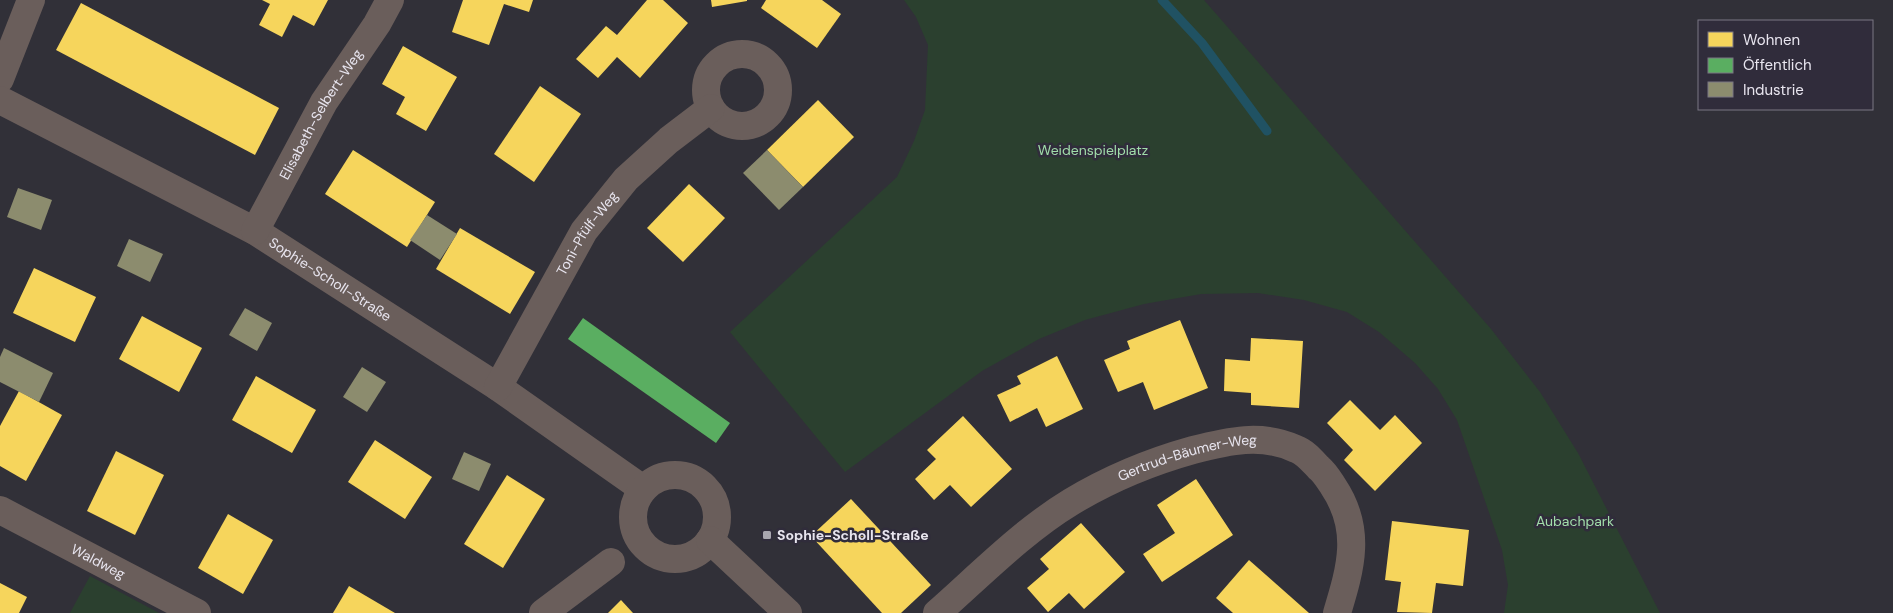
<svg xmlns="http://www.w3.org/2000/svg" width="1893" height="613" font-family="'DM Sans',sans-serif">
	<style>
		.green { fill: #2b402f }
		.homes { fill: #f6d55c }
		.public { fill: #5aae61 }
		.industry { fill: #8c8c6e }
		.lines { fill: none; stroke-linecap: round; stroke-linejoin: round }
		.stream { stroke: #205263; stroke-width: 9 }
		.street { stroke: #6a5e5b; stroke-width: 28 }
		.poi-dot { fill: #a8a6af; stroke: #302c3b; stroke-width: 2 }
		.labels { text-anchor: middle; stroke-width: 5; stroke-linejoin: round; paint-order: stroke }
		.street-label { font-size: 14px; fill: #e8e5ef; stroke: #302c3b }
		.park-label { font-size: 14px; fill: #a1ddaa; stroke: #302c3b }
		.poi-label { font-size: 14px; font-weight: bold; fill: #e8e5ef; stroke: #302c3b; text-anchor: start }
	</style>
	<rect width="100%" height="100%" fill="#313038"/>
	<!-- green -->
	<g class="green">
		<polygon points="904,0 1204,0 1491,329 1540,392 1578,453 1660,613 1504,613 1508,585 1502,550 1457,420 1438,389 1415,363 1379,332 1347,312 1304,300 1258,293 1201,294 1144,304 1085,320 1039,339 982,371 845,472 730,332 897,177 914,141 925,110 928,45 916,17"/>
		<polygon points="90,576 159,613 70,613"/>
	</g>
	<!-- homes -->
	<g class="homes">
		<polygon points="262,0 328,0 314,26 293,15 282,37 259,25 270,4"/>
		<polygon points="463,0 533,0 529,12 504,4 489,45 452,32"/>
		<polygon points="647,0 663,0 688,23 640,78 617,57 598,78 576,59 606,26 617,35"/>
		<polygon points="711,0 747,0 747,1 712,7"/>
		<polygon points="766,0 822,0 841,14 817,48 761,8"/>
		<polygon points="81,3 279,108 255,155 56,50"/>
		<polygon points="403,46 457,77 426,131 396,114 405,97 382,84"/>
		<polygon points="540,86 581,114 534,182 494,154"/>
		<polygon points="818,100 854,137 803,187 767,150"/>
		<polygon points="353,150 435,202 407,247 325,194"/>
		<polygon points="689,184 725,218 683,262 647,228"/>
		<polygon points="460,228 535,272 510,314 436,269"/>
		<polygon points="34,268 96,297 75,342 13,313"/>
		<polygon points="142,316 202,348 179,392 119,359"/>
		<polygon points="1180,320 1208,388 1154,410 1143,382 1118,392 1104,360 1130,349 1127,341"/>
		<polygon points="1251,338 1303,341 1299,408 1251,405 1251,393 1224,391 1225,359 1250,361"/>
		<polygon points="1057,356 1083,409 1046,427 1037,408 1010,422 997,395 1021,384 1017,376"/>
		<polygon points="256,376 316,410 292,453 232,420"/>
		<polygon points="19,391 62,415 26,481 0,466 0,426"/>
		<polygon points="1350,400 1380,430 1395,415 1422,443 1375,491 1344,460 1353,450 1327,423"/>
		<polygon points="963,416 1012,469 971,507 950,485 934,500 915,479 936,459 927,450"/>
		<polygon points="375,440 432,477 405,519 348,482"/>
		<polygon points="116,451 164,475 135,535 87,511"/>
		<polygon points="507,475 545,499 503,568 464,544"/>
		<polygon points="1196,479 1233,535 1162,582 1143,554 1175,533 1157,505"/>
		<polygon points="851,499 931,585 901,613 882,613 811,536"/>
		<polygon points="228,514 273,540 243,594 198,568"/>
		<polygon points="1392,521 1469,530 1463,586 1436,583 1432,613 1397,612 1401,582 1385,580"/>
		<polygon points="1081,523 1125,572 1084,609 1069,593 1048,612 1027,588 1049,569 1040,559"/>
		<polygon points="1249,560 1309,613 1233,613 1216,598"/>
		<polygon points="0,583 27,597 19,613 0,613"/>
		<polygon points="349,586 395,613 333,613"/>
		<polygon points="621,600 633,613 608,613"/>
	</g>
	<!-- public -->
	<polygon class="public" points="583,318 730,423 716,443 568,339"/>
	<!-- industry -->
	<g class="industry">
		<polygon points="767,150 803,187 779,210 743,173"/>
		<polygon points="18,188 52,200 41,230 7,217"/>
		<polygon points="427,215 457,234 440,260 410,240"/>
		<polygon points="129,239 163,254 150,282 117,266"/>
		<polygon points="245,308 272,323 257,351 229,335"/>
		<polygon points="4,348 53,373 39,402 0,382 0,357"/>
		<polygon points="362,367 386,382 367,412 343,397"/>
		<polygon points="464,452 491,464 479,491 452,479"/>
	</g>
	<g class="lines">
		<!-- stream -->
		<polyline class="stream" points="1162,0 1202,43 1267,131"/>
		<!-- street -->
		<g class="street">
			<circle cx="742" cy="90" r="36"/>
			<polyline points="0,79 31,0"/>
			<path id="s1" d="M 0,100 L 255,231 L 498,387 L 643,489"/>
			<path id="s2" d="M 255,231 L 324,102 L 377,24 L 390,0"/>
			<path id="s3" d="M 498,387 L 584,231 L 626,179 L 669,140 L 711,108"/>
			<circle cx="675" cy="517" r="42"/>
			<path id="s4" d="M 0,510 L 197,613"/>
			<polyline points="710,540 788,613"/>
			<polyline points="543,613 611,562"/>
			<path id="s5" d="M 937,613 C 979,576 1023,531 1071,502 C 1109,479 1150,462 1193,450 C 1228,441 1262,433 1296,449 C 1305,452 1313,462 1319,468 C 1325,473 1329,480 1333,486 C 1362,529 1351,567 1337,613"/>
		</g>
	</g>
	<!-- markers -->
	<rect class="poi-dot" x="762" y="530" width="10" height="10" rx="2.5"/>
	<g class="labels">
		<!-- street labels -->
		<g class="street-label">
			<text dy="5" stroke="none"><textPath href="#s2" startOffset="134">Elisabeth-Selbert-Weg</textPath></text>
			<text dy="5" stroke="none"><textPath href="#s3" startOffset="178">Toni-Pfülf-Weg</textPath></text>
			<text dy="5" stroke="none"><textPath href="#s1" startOffset="376">Sophie-Scholl-Straße</textPath></text>
			<text dy="5" stroke="none"><textPath href="#s5" startOffset="300">Gertrud-Bäumer-Weg</textPath></text>
			<text dy="5" stroke="none"><textPath href="#s4" startOffset="111">Waldweg</textPath></text>
		</g>
		<!-- park labels -->
		<g class="park-label">
			<text x="1093" y="155">Weidenspielplatz</text>
			<text x="1575" y="526">Aubachpark</text>
		</g>
		<!-- poi labels -->
		<g class="poi-label">
			<text x="777" y="540">Sophie-Scholl-Straße</text>
		</g>
	</g>
	<!-- legend -->
	<rect x="1698" y="20" width="175" height="90" fill="#302c3b" stroke="#7a7683"/>
	<rect x="1708" y="32" width="25" height="15" fill="#f6d55c" stroke="#7a7683"/>
	<text x="1743" y="45" font-size="15" fill="#e8e5ef">Wohnen</text>
	<rect x="1708" y="58" width="25" height="15" fill="#5aae61" stroke="#7a7683"/>
	<text x="1743" y="70" font-size="15" fill="#e8e5ef">Öffentlich</text>
	<rect x="1708" y="82" width="25" height="15" fill="#8c8c6e" stroke="#7a7683"/>
	<text x="1743" y="95" font-size="15" fill="#e8e5ef">Industrie</text>
</svg>
